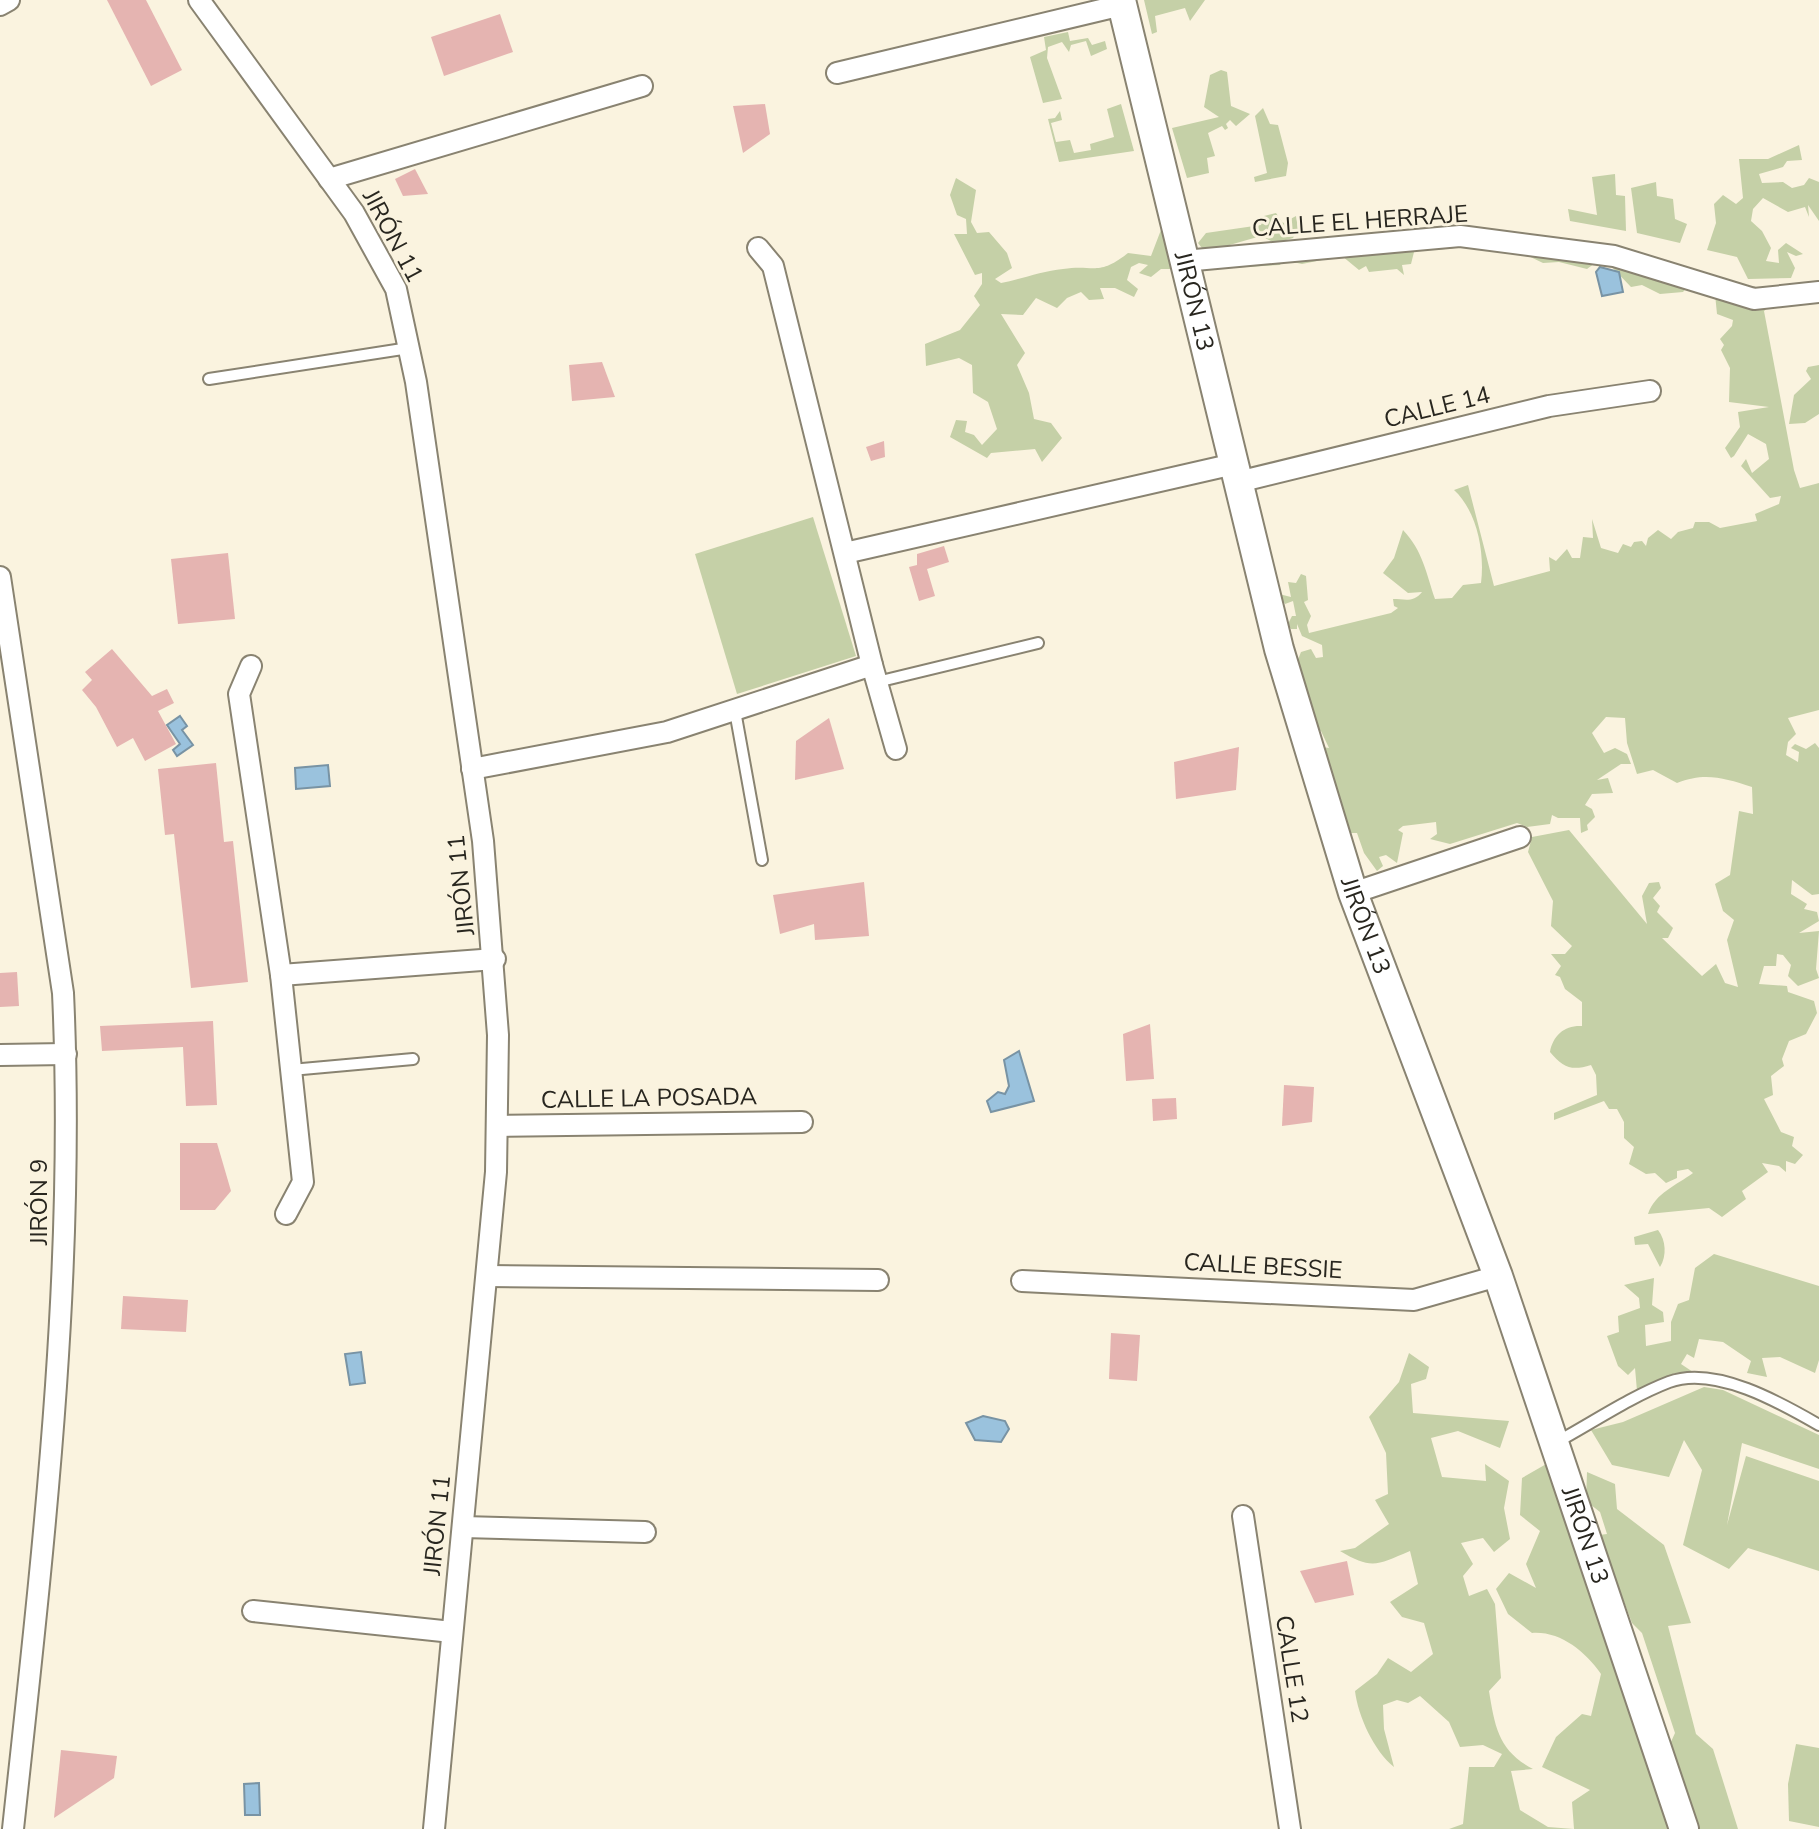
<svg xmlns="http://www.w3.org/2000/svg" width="1819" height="1829" font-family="'Nunito Sans',sans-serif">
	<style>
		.green { fill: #c5d0a7 }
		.water { fill: #9ac2dd; stroke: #7893a4; stroke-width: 2 }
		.building { fill: #e5b4b1 }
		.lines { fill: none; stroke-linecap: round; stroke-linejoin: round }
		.lane-casing { stroke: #898371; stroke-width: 14 }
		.street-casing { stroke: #898371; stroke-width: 24 }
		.secondary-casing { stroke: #898371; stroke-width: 32 }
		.lane { stroke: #fff; stroke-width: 10 }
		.street { stroke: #fff; stroke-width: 20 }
		.secondary { stroke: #fff; stroke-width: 28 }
		.labels { text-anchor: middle; stroke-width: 6; stroke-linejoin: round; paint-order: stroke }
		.street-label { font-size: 24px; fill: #28261f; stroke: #faf3df }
	</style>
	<rect width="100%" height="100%" fill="#faf3df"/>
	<!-- green -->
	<g class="green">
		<polygon points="1144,0 1205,0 1190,21 1185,8 1155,16 1157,32 1152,34"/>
		<polygon points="1068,32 1070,41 1088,38 1092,45 1105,41 1107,49 1091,56 1086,41 1071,45 1069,52 1062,42 1048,47 1047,58 1062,99 1043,103 1030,57 1046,50 1044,37"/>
		<polygon points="1221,70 1227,72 1231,106 1250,114 1236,126 1230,120 1226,124 1228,128 1225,130 1222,126 1208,133 1215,156 1207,158 1209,173 1187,178 1172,128 1219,117 1204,107 1210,75"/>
		<polygon points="1121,104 1134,151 1059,162 1048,119 1055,118 1060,111 1062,120 1051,123 1056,142 1070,140 1074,153 1091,150 1090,144 1114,137 1107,109"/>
		<polygon points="1263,108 1270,124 1278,125 1288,163 1286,176 1255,182 1254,177 1267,173 1255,116"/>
		<polygon points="1799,145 1802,160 1787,161 1783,167 1759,174 1762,183 1783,182 1792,188 1804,185 1809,178 1819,182 1819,221 1808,205 1809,217 1805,207 1788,212 1763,198 1753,209 1751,221 1762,231 1771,248 1766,261 1779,263 1778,250 1786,243 1803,254 1796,256 1787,252 1795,268 1791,278 1748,279 1737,257 1707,250 1716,223 1714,204 1723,195 1736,204 1743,198 1739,159 1768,159"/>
		<polygon points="1615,174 1616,195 1625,196 1626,231 1570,221 1568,209 1597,215 1592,177"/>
		<path d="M 956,178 L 976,190 L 971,222 L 977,233 L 989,232 L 1007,253 L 1012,268 L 995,279 L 1001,283 C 1022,279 1042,271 1063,269 C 1094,264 1098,277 1128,253 L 1151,256 L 1164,222 L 1174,269 L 1161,269 L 1151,277 L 1139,273 L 1148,265 L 1139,263 L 1131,267 L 1127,280 L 1138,289 L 1134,297 L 1115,288 L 1100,288 L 1104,299 L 1089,300 L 1081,292 L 1067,298 L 1057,308 L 1036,298 L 1023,315 L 1001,314 L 1025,353 L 1017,365 L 1029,393 L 1034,419 L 1051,423 L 1062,438 L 1042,462 L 1035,449 L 991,453 L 987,458 L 950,437 L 956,420 L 967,421 L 965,432 L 974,435 L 982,445 L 997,429 L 988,402 L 973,393 L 972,365 L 959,358 L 926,366 L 925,344 L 960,330 L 980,305 L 974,296 L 982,284 L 982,273 L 975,275 L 954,234 L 967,234 L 966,219 L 957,215 L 950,195 Z"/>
		<polygon points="1656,182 1657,196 1673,199 1675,219 1687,224 1680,243 1637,233 1631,188"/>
		<polygon points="1276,213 1283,223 1296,216 1298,229 1293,238 1275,243 1261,236 1205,252 1198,243 1206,233 1261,225 1264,216"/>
		<polygon points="1430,243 1614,260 1688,286 1683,292 1660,294 1642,285 1631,287 1609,264 1595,263 1587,269 1559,262 1543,263 1518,251 1464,247 1436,250"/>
		<polygon points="1411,244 1414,252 1411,264 1402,265 1404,275 1397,269 1369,272 1366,266 1359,270 1342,256 1302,264 1283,260 1280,265 1212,269 1214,261"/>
		<path d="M 1715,294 L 1771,305 L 1764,311 L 1794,470 L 1800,488 L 1819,483 L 1819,710 L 1788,718 L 1796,734 L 1788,742 L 1786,755 L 1798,762 L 1799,752 L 1791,748 L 1795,744 L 1806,749 L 1815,743 L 1819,748 L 1819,894 L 1812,895 L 1792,880 L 1791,894 L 1807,904 L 1804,909 L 1817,912 L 1819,921 L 1799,933 L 1819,931 L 1816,969 L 1819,978 L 1798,986 L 1788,976 L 1791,965 L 1783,955 L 1777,954 L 1776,966 L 1764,966 L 1759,984 L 1787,986 L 1788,992 L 1814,1001 L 1817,1013 L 1806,1034 L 1789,1041 L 1782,1059 L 1784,1066 L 1771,1076 L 1773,1095 L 1764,1099 L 1781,1132 L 1794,1137 L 1792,1146 L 1803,1155 L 1795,1164 L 1786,1161 L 1786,1172 L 1779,1166 L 1762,1163 L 1768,1172 L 1742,1191 L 1746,1199 L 1722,1217 L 1709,1208 L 1648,1214 C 1655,1193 1677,1185 1693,1173 L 1688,1169 L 1677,1171 L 1677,1178 L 1666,1183 L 1655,1173 L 1646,1174 L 1629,1164 L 1634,1147 L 1624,1138 L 1624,1122 L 1617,1109 L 1609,1109 L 1604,1101 L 1554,1120 L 1554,1113 L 1597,1095 L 1596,1075 L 1591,1065 C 1572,1071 1563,1068 1550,1052 C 1553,1035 1565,1025 1582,1026 L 1582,1002 L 1565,989 L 1560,977 L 1555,975 L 1561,966 L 1551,954 L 1565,954 L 1572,946 L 1551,926 L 1553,901 L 1528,852 L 1532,837 L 1569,830 L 1647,924 L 1642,896 L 1649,883 L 1659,882 L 1661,888 L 1653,898 L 1660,906 L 1657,912 L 1673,928 L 1668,938 L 1662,938 L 1702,976 L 1716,964 L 1725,983 L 1738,987 L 1727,940 L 1734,920 L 1723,911 L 1715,884 L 1730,875 L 1739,811 L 1753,814 L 1752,787 C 1724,778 1705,772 1677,783 L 1653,770 L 1637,774 L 1627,743 L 1625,718 L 1606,717 L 1592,733 L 1604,753 L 1615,748 L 1627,754 L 1631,764 L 1621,764 L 1597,780 L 1608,778 L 1613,793 L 1592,794 L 1585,805 L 1592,809 L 1595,817 L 1587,825 L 1588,830 L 1581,833 L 1580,818 L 1558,818 L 1552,815 L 1550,824 L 1527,827 L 1517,823 L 1450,844 L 1430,839 L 1437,834 L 1436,822 L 1403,826 L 1398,830 L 1403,833 L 1397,863 L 1386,855 L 1379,857 L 1383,866 L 1377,871 L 1364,853 L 1357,833 L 1349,833 L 1322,747 L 1329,748 L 1321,731 L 1311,727 L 1297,662 L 1301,652 L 1311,649 L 1316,658 L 1323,657 L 1322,645 L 1302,636 L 1297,624 L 1297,629 L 1291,629 L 1288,624 L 1292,616 L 1296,616 L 1293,601 L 1285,604 L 1279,594 L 1291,597 L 1288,582 L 1296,583 L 1301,574 L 1306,576 L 1308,600 L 1304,602 L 1311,616 L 1307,625 L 1309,633 L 1391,613 L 1398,608 L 1394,606 L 1393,599 C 1405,599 1413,603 1422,592 L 1408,593 L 1383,573 L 1394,558 L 1403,530 C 1423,551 1426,573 1435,599 L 1452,598 L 1463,585 L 1481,583 C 1485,552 1477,511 1454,490 L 1468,485 L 1494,586 L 1550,571 L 1549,557 L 1556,561 L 1567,549 L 1572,558 L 1580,558 L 1583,537 L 1593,538 L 1592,519 L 1601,548 L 1618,553 L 1623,544 L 1631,547 L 1634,542 L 1642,541 L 1646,546 L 1648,538 L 1658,530 L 1671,539 L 1678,532 L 1693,528 L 1695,522 L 1709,522 L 1720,528 L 1757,521 L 1755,514 L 1779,504 L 1781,496 L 1770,498 L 1741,466 L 1746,459 L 1752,473 L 1769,459 L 1766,444 L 1748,434 L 1734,456 L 1731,458 L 1725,448 L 1740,427 L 1738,412 L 1769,407 L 1729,402 L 1730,368 L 1721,350 L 1724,345 L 1720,339 L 1732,326 L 1733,320 L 1717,314 Z"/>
		<polygon points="1819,365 1819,414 1805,423 1789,424 1794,395 1811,379 1806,371 1808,367"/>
		<polygon points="813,517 856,656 737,694 695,554"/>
		<path d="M 1658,1230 C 1666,1240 1667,1256 1660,1267 L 1648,1244 L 1635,1245 L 1634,1237 Z"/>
		<polygon points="1714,1254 1819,1286 1819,1360 1815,1373 1780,1357 1762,1358 1767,1377 1747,1373 1751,1361 1723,1342 1699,1339 1694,1358 1687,1354 1681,1364 1693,1372 1675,1373 1637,1391 1635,1368 1628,1375 1618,1366 1607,1336 1619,1332 1618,1316 1640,1308 1639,1298 1624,1285 1654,1278 1652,1305 1663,1312 1664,1322 1645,1325 1646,1346 1671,1341 1671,1322 1678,1304 1689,1300 1695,1268"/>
		<path d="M 1409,1353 L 1429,1367 L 1426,1379 L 1411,1384 L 1413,1413 L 1509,1421 L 1500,1448 L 1458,1431 L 1431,1438 L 1442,1477 L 1486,1481 L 1485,1464 L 1509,1481 L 1504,1508 L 1510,1539 L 1494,1552 L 1483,1538 L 1461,1543 L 1473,1564 L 1463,1576 L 1469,1596 L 1487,1589 L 1495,1604 L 1501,1678 L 1489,1691 C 1495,1728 1499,1751 1533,1769 L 1511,1771 L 1520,1810 L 1548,1827 L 1574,1829 L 1572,1802 L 1590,1790 L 1542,1767 L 1556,1737 L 1582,1714 L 1591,1716 L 1601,1674 C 1585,1651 1560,1631 1532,1633 L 1508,1614 L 1496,1589 L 1509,1573 L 1536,1588 L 1526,1564 L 1540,1531 L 1520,1515 L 1522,1478 L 1548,1463 L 1673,1829 L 1449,1829 L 1463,1824 L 1469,1767 L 1494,1767 L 1502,1754 L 1483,1745 L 1460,1747 L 1449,1722 L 1420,1696 L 1408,1703 L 1397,1700 L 1383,1705 L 1384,1729 L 1394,1767 C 1374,1751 1358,1716 1355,1691 L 1377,1674 L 1388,1658 L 1411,1672 L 1433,1654 L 1424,1623 L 1402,1617 L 1390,1602 L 1418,1584 L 1410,1551 C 1377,1565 1372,1570 1340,1551 L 1355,1548 L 1389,1524 L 1375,1500 L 1388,1494 L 1386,1453 L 1369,1417 L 1399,1382 Z"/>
		<polygon points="1704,1387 1723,1390 1819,1435 1819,1469 1742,1443 1727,1525 1746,1456 1819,1481 1819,1571 1748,1548 1729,1569 1683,1545 1702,1470 1684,1440 1669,1477 1612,1465 1591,1430 1623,1422"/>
		<polygon points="1587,1472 1615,1484 1617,1509 1664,1545 1691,1623 1668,1626 1696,1734 1713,1749 1738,1829 1697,1829 1670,1744 1675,1733 1642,1633 1632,1623 1599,1535 1607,1534 1600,1512 1586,1501"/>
		<polygon points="1796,1744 1819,1748 1819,1827 1789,1821 1788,1784"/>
	</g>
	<!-- water -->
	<g class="water">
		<polygon points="1600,267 1619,272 1623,292 1602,296 1596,272"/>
		<polygon points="180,716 187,726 182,730 193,745 177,756 173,750 180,744 167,725"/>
		<polygon points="328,765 330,786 296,789 295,768"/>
		<polygon points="1019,1051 1034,1101 991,1112 987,1101 998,1092 1005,1094 1009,1086 1004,1060"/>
		<polygon points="361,1352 365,1383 350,1385 345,1354"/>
		<polygon points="983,1416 1005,1421 1009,1429 1001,1442 975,1440 966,1423"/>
		<polygon points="259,1783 260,1815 245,1815 244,1784"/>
	</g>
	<!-- building -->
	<g class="building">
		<polygon points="107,0 146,0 182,70 151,86"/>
		<polygon points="500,14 513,52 444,76 431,37"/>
		<polygon points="765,104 770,134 743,153 733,106"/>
		<polygon points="415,169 428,194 403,196 395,179"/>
		<polygon points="602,362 615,397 572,401 569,365"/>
		<polygon points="884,441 885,457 871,461 866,447"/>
		<polygon points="944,546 949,562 927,569 935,596 919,601 909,567 917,565 917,554"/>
		<polygon points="228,553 235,619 178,624 171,559"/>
		<polygon points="112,649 152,696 167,689 174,703 158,711 176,744 145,761 133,738 117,747 96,707 82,690 92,680 85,672"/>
		<polygon points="829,718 844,769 795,780 796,741"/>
		<polygon points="1239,747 1236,790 1176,799 1174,762"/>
		<polygon points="216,763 224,842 233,841 248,982 191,988 174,834 165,835 158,769"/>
		<polygon points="864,882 869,936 815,940 814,924 780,934 773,895"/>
		<polygon points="17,972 19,1006 0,1007 0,973"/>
		<polygon points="213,1021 217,1105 186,1106 183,1047 102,1051 100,1026"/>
		<polygon points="1150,1024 1154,1079 1126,1081 1123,1034"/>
		<polygon points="1284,1085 1314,1087 1312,1122 1282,1126"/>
		<polygon points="1176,1098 1177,1119 1153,1121 1152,1099"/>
		<polygon points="180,1143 217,1143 231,1191 215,1210 180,1210"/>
		<polygon points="123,1296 188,1300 186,1332 121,1329"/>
		<polygon points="1111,1333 1140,1335 1137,1381 1109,1379"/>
		<polygon points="1347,1561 1354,1595 1315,1603 1300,1571"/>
		<polygon points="61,1750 117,1756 114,1778 54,1818"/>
	</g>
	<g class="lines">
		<!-- lane casing -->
		<g class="lane-casing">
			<g id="lane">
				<polyline points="209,379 409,348"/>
				<polyline points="877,682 1038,643"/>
				<polyline points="735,711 762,860"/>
				<polyline points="291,1070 413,1059"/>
				<path d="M 1555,1443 C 1592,1423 1630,1397 1669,1382 C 1715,1365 1781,1403 1819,1425"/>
			</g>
		</g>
		<!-- street casing -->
		<g class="street-casing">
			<g id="street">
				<polyline points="199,0 354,213 396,289 416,382 483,841 498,1035 496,1172 434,1829"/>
				<polyline points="0,5 9,0"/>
				<polyline points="837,73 1122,5"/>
				<polyline points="329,179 642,86"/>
				<polyline points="758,248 773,266 872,665 896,749"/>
				<polyline points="1184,261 1460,236 1614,256 1754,299 1819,292"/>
				<polyline points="1238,482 1549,406 1650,391"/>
				<polyline points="845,553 1234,464"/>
				<path d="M 0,577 L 63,993 C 76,1273 43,1551 13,1829"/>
				<polyline points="251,666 239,694 281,975 303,1182 286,1214"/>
				<polyline points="472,769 667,732 872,665"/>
				<polyline points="1353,893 1520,837"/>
				<polyline points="281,975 495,959"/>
				<polyline points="0,1055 66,1054"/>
				<polyline points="497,1126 802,1122"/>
				<polyline points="487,1276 878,1280"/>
				<polyline points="1022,1281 1414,1300 1498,1276"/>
				<polyline points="1243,1516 1290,1829"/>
				<polyline points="463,1527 645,1532"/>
				<polyline points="253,1611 452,1632"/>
			</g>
		</g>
		<!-- secondary casing -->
		<g class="secondary-casing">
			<g id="secondary">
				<path id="s1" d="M 1121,0 L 1279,649 L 1353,893 L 1498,1276 L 1684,1829"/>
			</g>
		</g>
		<!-- lane -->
		<use href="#lane" class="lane"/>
		<!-- street -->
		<use href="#street" class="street"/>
		<!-- secondary -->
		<use href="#secondary" class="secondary"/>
	</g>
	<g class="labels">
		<!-- street labels -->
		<g class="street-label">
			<text transform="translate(1360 221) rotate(-4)" y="8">CALLE EL HERRAJE</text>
			<text transform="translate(393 236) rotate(62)" y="8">JIRÓN 11</text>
			<text dy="8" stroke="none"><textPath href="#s1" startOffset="310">JIRÓN 13</textPath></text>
			<text transform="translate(1437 407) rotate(-14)" y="8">CALLE 14</text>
			<text transform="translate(461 885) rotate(-96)" y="8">JIRÓN 11</text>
			<text dy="8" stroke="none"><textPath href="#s1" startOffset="958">JIRÓN 13</textPath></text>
			<text transform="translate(649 1098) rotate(-1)" y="8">CALLE LA POSADA</text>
			<text transform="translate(39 1202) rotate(-90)" y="8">JIRÓN 9</text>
			<text transform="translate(1263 1266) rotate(3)" y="8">CALLE BESSIE</text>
			<text transform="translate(437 1525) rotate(-84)" y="8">JIRÓN 11</text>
			<text dy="8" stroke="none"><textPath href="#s1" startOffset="1606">JIRÓN 13</textPath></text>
			<text transform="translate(1292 1669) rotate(81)" y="8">CALLE 12</text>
		</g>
	</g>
</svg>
